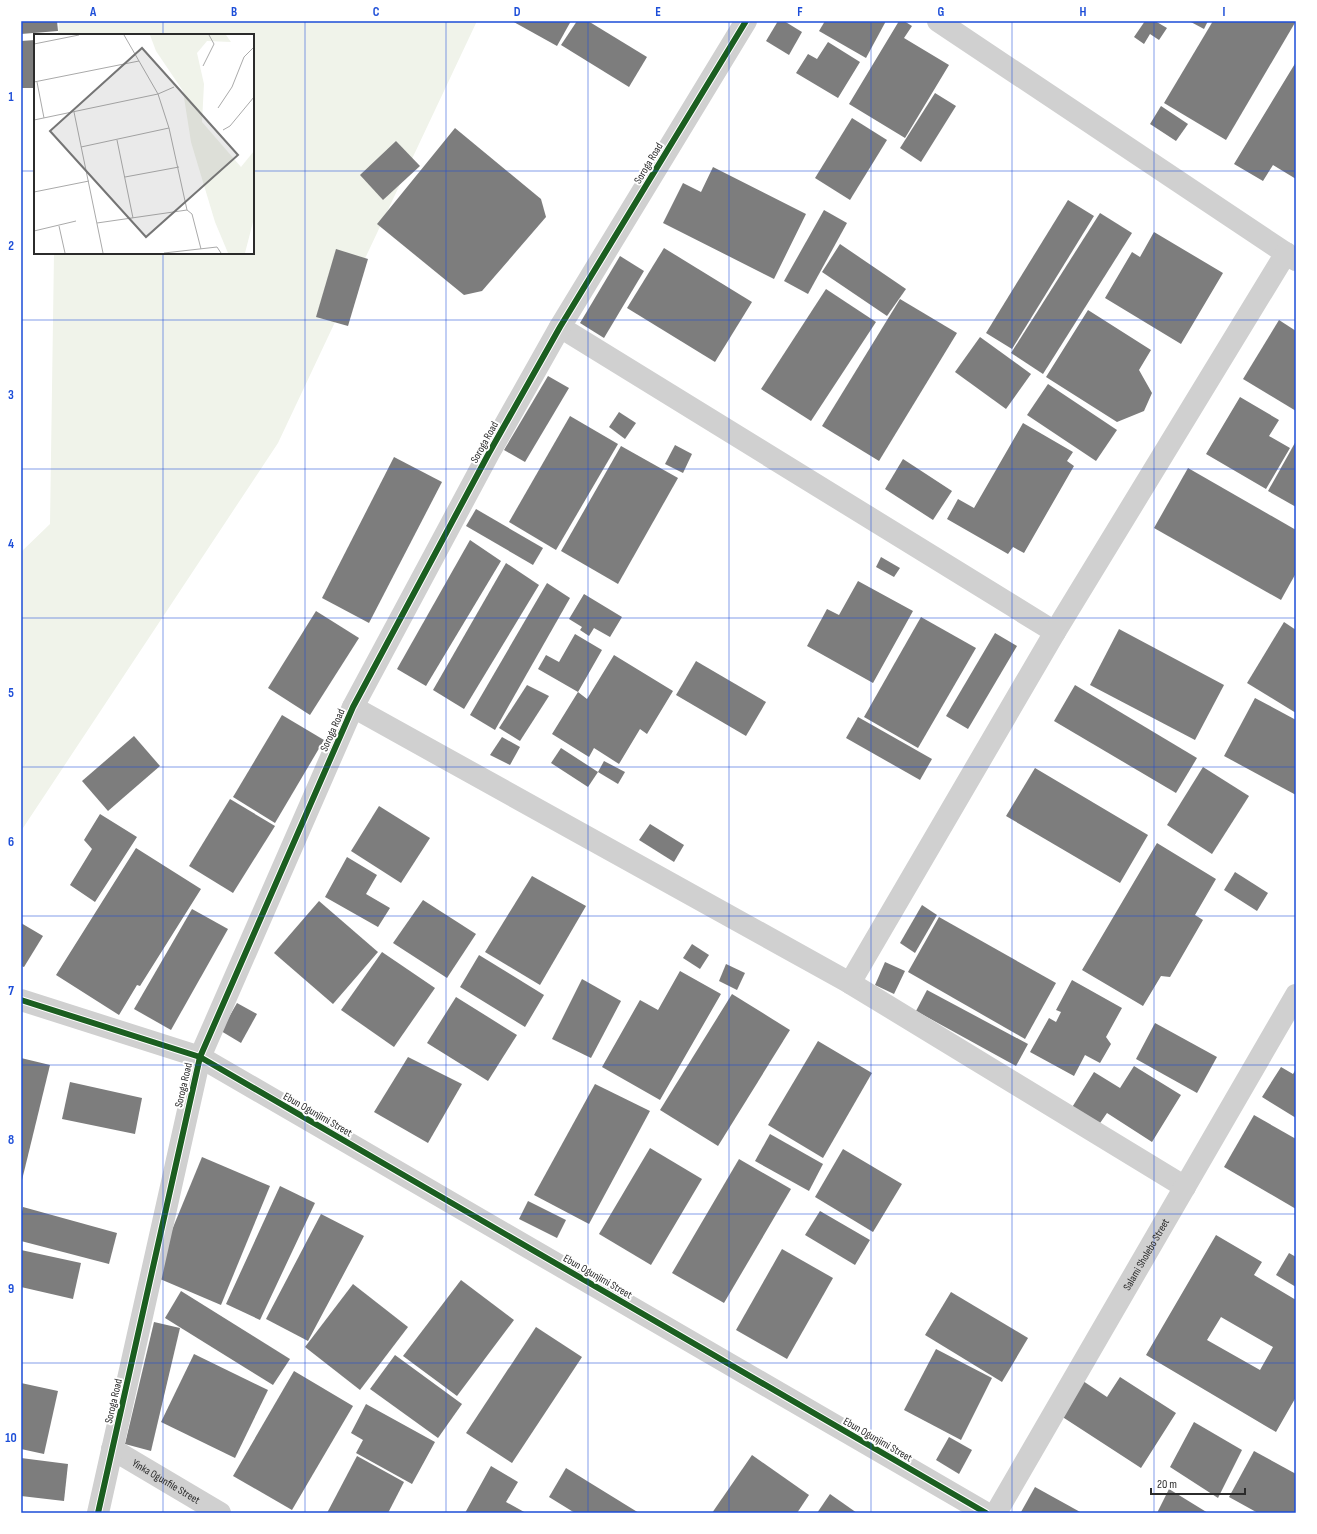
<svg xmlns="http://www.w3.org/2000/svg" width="1317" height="1534" font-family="'Sofia Sans Condensed',sans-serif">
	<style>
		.green { fill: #f0f3ea }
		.building { fill: #7d7d7d; fill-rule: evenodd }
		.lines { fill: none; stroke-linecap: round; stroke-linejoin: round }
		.minor { stroke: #d0d0d0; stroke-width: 22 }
		.cycleway-casing { stroke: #fff; stroke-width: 8 }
		.cycleway { stroke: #1b5e20; stroke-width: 6 }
		.grid { fill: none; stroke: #1d4ed8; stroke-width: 1; stroke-opacity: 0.55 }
		.labels { text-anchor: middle; stroke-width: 4; stroke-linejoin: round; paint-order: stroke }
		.street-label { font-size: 11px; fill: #2b2b2b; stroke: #fff }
		.inset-road { fill: none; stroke: #aaa; stroke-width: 1 }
		.view { fill: #757575; fill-opacity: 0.15; stroke: #757575; stroke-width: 2 }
		.inset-edge { fill: none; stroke: #2b2b2b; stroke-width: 2 }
		.neatline { fill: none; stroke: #1d4ed8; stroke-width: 1.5 }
		.grid-label { font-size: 13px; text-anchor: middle; font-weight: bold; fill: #1d4ed8 }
	</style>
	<rect width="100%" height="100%" fill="#fff"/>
	<!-- green -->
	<polygon class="green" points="59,21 477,21 278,443 21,831 21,552 50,524 54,253 253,253 253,35 58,35"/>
	<!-- building -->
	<g class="building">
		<polygon points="21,21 57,21 58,31 21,34"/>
		<polygon points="512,21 571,21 557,46"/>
		<polygon points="577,21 588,21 647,57 629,87 561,45"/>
		<polygon points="778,21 784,21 802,32 789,55 766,41"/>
		<polygon points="825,21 886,21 866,58 819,31"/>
		<polygon points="899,21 904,21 912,26 904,38 949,65 905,138 849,104"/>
		<polygon points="1145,21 1155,21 1167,28 1159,40 1150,34 1144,44 1134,37"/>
		<polygon points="1189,21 1208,21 1204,29"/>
		<polygon points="1213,21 1296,21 1226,140 1164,103"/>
		<polygon points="35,40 35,88 21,88 21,41"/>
		<polygon points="828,42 860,62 838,98 796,73 808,54 817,59"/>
		<polygon points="1296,62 1296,179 1273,165 1263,181 1234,164"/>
		<polygon points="935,93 956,106 921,162 900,148"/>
		<polygon points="1161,106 1188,124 1176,141 1150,124"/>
		<polygon points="852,118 887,140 850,200 815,178"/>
		<polygon points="455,128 541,199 546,217 482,291 464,295 377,224"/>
		<polygon points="396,141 420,166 383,200 360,175"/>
		<polygon points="713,167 806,214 774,279 663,223 683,183 701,192"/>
		<polygon points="1068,200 1094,216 1012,349 986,333"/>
		<polygon points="824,210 847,223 808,294 784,281"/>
		<polygon points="1100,213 1132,233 1043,374 1011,353"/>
		<polygon points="1154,232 1223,273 1181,344 1105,298 1132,252 1140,257"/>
		<polygon points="840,244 906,289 887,316 822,272"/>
		<polygon points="664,248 752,302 715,362 627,308"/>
		<polygon points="336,249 368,259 348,326 316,317"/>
		<polygon points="620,256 644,271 604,338 580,323"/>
		<polygon points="826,289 876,322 811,421 761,389"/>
		<polygon points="900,299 957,333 879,461 822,426"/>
		<polygon points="1088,310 1151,350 1139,370 1152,393 1144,411 1117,422 1046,377"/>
		<polygon points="1279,320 1296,331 1296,411 1243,379"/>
		<polygon points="980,337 1031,374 1006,409 955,372"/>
		<polygon points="548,376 569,388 525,462 504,450"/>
		<polygon points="1048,384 1117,430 1096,461 1027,415"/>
		<polygon points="1240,397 1279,420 1269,436 1290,448 1266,489 1206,454"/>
		<polygon points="619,412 636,423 625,439 609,427"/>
		<polygon points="570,416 618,444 556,550 509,522"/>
		<polygon points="1023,423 1073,452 1067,461 1074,466 1024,553 1013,547 1008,554 947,519 958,499 974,508"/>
		<polygon points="1296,441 1296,507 1268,491"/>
		<polygon points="675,445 692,454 683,473 665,464"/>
		<polygon points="621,446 678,478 618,584 561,551"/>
		<polygon points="394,457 442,482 369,623 322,598"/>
		<polygon points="903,459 952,491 933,520 885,489"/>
		<polygon points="1188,468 1296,530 1296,573 1281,600 1154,528"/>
		<polygon points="476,509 543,548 533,565 466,526"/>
		<polygon points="470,540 501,561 426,686 397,669"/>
		<polygon points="881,557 900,568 894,577 876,567"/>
		<polygon points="506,563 539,585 464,709 433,690"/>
		<polygon points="858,581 913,611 873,683 807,646 827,609 839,615"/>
		<polygon points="547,583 570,598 495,730 470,715"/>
		<polygon points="584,594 622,617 610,637 594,628 589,636 580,630 582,627 569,619"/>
		<polygon points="316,611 359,638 310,715 268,688"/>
		<polygon points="921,617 976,648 918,748 864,717"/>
		<polygon points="1284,622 1296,630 1296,713 1247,683"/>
		<polygon points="1119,629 1224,685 1195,740 1090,685"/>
		<polygon points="995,633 1017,646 968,729 946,716"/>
		<polygon points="575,634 602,650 578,692 587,699 614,655 673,691 647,734 640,729 619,764 594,748 589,757 552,734 578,692 538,669 546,655 559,662"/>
		<polygon points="696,661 766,702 746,736 676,695"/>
		<polygon points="527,685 549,696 520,741 499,728"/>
		<polygon points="1075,685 1197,758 1176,793 1054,721"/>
		<polygon points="1255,698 1296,720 1296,795 1224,756"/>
		<polygon points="282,715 324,740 275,823 233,797"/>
		<polygon points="858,717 932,759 920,780 846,738"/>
		<polygon points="134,736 160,766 108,811 82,781"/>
		<polygon points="502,737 520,747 510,765 490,755"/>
		<polygon points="561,748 598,772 588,787 551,763"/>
		<polygon points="604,761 625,772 618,784 598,772"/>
		<polygon points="1203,767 1249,796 1212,854 1167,825"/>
		<polygon points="1035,768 1148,835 1120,883 1006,816"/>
		<polygon points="230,799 275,826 233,893 189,866"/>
		<polygon points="379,806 430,838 401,883 351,851"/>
		<polygon points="100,814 137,837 95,902 70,885 92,849 84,840"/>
		<polygon points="650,824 684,845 674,862 639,840"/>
		<polygon points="1157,843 1216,879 1195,915 1203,920 1170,977 1161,976 1143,1006 1082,970"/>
		<polygon points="136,848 201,889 140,986 137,985 119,1015 56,975"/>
		<polygon points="347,857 377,875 366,894 390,908 378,927 325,897"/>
		<polygon points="1235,872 1268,893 1257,911 1224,890"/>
		<polygon points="532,876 586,906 540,985 485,952"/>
		<polygon points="423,900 476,934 447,978 393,943"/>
		<polygon points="319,901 378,952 333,1004 274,953"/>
		<polygon points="922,905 937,915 915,953 900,943"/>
		<polygon points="192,909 228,929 171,1030 134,1009"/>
		<polygon points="939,917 1056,983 1025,1039 908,972"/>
		<polygon points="21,923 43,936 24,967 21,966"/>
		<polygon points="692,944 709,955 700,969 683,958"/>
		<polygon points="382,952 435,988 394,1047 341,1010"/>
		<polygon points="479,955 544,995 525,1027 460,987"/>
		<polygon points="885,962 905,971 894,994 875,985"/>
		<polygon points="726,964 745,973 737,990 719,981"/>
		<polygon points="680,971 721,994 660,1100 602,1067 640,1000 658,1010"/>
		<polygon points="582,979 621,1001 591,1058 552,1039"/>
		<polygon points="1072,980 1122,1008 1106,1037 1111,1044 1100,1063 1085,1055 1074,1076 1030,1052 1049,1018 1056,1022 1061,1012 1056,1010"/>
		<polygon points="927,990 1028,1044 1016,1066 916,1011"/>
		<polygon points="732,994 790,1030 718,1146 660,1110"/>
		<polygon points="456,997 517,1035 488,1081 427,1043"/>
		<polygon points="237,1003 257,1014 241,1043 221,1031"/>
		<polygon points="1155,1023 1217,1057 1197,1093 1136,1059"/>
		<polygon points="818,1041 872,1073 823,1158 768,1125"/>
		<polygon points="408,1057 462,1084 428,1143 374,1112"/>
		<polygon points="21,1058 50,1065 22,1180 21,1180"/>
		<polygon points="1134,1066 1181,1095 1152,1142 1107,1113 1098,1126 1071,1109 1094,1072 1120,1088"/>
		<polygon points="1281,1067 1293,1074 1296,1069 1296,1118 1262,1097"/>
		<polygon points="70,1082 142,1098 135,1134 62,1119"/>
		<polygon points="595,1084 650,1111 589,1224 534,1195"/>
		<polygon points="1254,1115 1296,1139 1296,1209 1224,1167"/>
		<polygon points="770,1134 823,1164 809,1191 755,1161"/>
		<polygon points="650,1148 702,1179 651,1265 599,1234"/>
		<polygon points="843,1149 902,1184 873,1232 815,1197"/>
		<polygon points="202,1157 270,1186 221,1305 153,1276"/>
		<polygon points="739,1159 791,1189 724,1303 672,1273"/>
		<polygon points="280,1186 315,1203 260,1320 226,1304"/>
		<polygon points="528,1201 566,1220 557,1238 519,1219"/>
		<polygon points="23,1207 117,1233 109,1264 21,1241 21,1216"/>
		<polygon points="820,1211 870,1240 855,1265 805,1235"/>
		<polygon points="321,1214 364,1236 308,1341 266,1319"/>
		<path d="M 1216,1235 L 1262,1262 L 1254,1275 L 1296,1300 L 1296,1397 L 1276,1432 L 1146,1355 ZM 1221,1317 L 1273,1347 L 1260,1370 L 1207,1340 Z"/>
		<polygon points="782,1249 833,1278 787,1359 736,1330"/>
		<polygon points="21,1250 81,1263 73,1299 21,1287"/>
		<polygon points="1289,1253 1296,1257 1296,1287 1276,1275"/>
		<polygon points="461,1280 514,1320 457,1396 403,1356"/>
		<polygon points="353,1284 408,1327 360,1390 305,1347"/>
		<polygon points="181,1291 290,1359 273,1385 165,1318"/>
		<polygon points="951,1292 1028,1338 1002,1382 925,1335"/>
		<polygon points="154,1322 180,1328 151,1451 125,1444"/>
		<polygon points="536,1327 582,1357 512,1463 466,1433"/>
		<polygon points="936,1349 992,1378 961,1440 904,1410"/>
		<polygon points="194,1354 268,1390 235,1458 161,1422"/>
		<polygon points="395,1355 462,1404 438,1438 370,1389"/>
		<polygon points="294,1371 353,1406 292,1510 233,1476"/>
		<polygon points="1120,1377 1176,1413 1141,1468 1061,1416 1083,1381 1107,1397"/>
		<polygon points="21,1383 58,1391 44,1454 21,1449"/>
		<polygon points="366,1404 435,1442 412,1484 356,1453 363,1440 351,1433"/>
		<polygon points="1194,1422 1242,1450 1218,1498 1170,1467"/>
		<polygon points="949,1437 972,1450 959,1474 936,1460"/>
		<polygon points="1254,1451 1296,1474 1296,1513 1258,1513 1229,1497"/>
		<polygon points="752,1455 809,1495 797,1513 712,1513"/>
		<polygon points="357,1456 404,1482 388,1513 327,1513"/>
		<polygon points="21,1458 68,1464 64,1501 21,1496"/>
		<polygon points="491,1466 518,1482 506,1502 526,1513 465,1513"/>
		<polygon points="566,1468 639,1513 575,1513 549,1497"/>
		<polygon points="1035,1487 1082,1513 1022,1513 1021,1512"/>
		<polygon points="1169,1489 1208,1513 1157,1513"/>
		<polygon points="830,1494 857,1513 817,1513"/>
	</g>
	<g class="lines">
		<!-- minor -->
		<g class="minor">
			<polyline points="938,21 1296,260"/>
			<polyline points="560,327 1055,632"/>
			<polyline points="353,707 850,983 1185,1187"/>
			<polyline points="850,983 1055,632 1286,253"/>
			<polyline points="21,1000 200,1057 986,1513"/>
			<path id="s1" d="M 112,1449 L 220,1513"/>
			<polyline points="98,1513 200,1057 353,707 489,453 560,327 746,21"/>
			<path id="s2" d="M 996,1513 L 1296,995"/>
		</g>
		<!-- cycleway casing -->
		<g class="cycleway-casing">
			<g id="cycleway">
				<polyline points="21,1000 200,1057 986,1513"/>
				<polyline points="98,1513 200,1057 353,707 489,453 560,327 746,21"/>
			</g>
		</g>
		<!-- cycleway -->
		<use href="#cycleway" class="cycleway"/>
	</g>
	<!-- grid -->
	<path class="grid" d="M 163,21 L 163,35M 305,21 L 305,1513M 446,21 L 446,1513M 588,21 L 588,1513M 729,21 L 729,1513M 871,21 L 871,1513M 1012,21 L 1012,1513M 1154,21 L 1154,1513M 21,171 L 35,171M 253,171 L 1296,171M 163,253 L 163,1513M 21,320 L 1296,320M 21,469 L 1296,469M 21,618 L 1296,618M 21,767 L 1296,767M 21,916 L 1296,916M 21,1065 L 1296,1065M 21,1214 L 1296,1214M 21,1363 L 1296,1363"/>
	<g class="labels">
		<!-- street labels -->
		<g class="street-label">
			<text transform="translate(648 163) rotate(-59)" y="4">Soroga Road</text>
			<text transform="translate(484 442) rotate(-61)" y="4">Soroga Road</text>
			<text transform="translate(332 730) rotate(-66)" y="4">Soroga Road</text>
			<text transform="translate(183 1085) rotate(-77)" y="4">Soroga Road</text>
			<text transform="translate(318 1114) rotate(30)" y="4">Ebun Ogunjimi Street</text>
			<text dy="4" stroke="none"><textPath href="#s2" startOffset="299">Salami Sholebo Street</textPath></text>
			<text transform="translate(598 1276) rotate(30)" y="4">Ebun Ogunjimi Street</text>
			<text transform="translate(113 1401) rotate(-77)" y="4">Soroga Road</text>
			<text transform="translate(878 1439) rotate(30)" y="4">Ebun Ogunjimi Street</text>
			<text dy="4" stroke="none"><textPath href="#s1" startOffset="63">Yinka Ogunfile Street</textPath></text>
		</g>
	</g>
	<!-- overview -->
	<g transform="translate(34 34)">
		<rect width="220" height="220" fill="#fff"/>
		<path d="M 116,1 L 192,1 L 197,8 L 173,7 L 163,19 L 170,50 L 168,88 L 207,133 L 220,117 L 220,184 L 211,219 L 194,219 L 181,188 L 157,108 L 149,57 L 122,17 Z" fill="#f0f3ea"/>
		<path class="inset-road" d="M 90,1 L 124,60 L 135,94 L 153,176M 0,10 L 45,1M 169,32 L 180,10 L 175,1M 0,48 L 105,27M 3,48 L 10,84M 184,74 L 198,53 L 210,23 L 220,13M 40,78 L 69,219M 0,86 L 124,60 L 140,53M 189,96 L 196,92 L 220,63M 83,106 L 99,184M 47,113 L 135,94M 91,143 L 145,133M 0,158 L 55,147M 63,189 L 153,176 L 158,180 L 167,215M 25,192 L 31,219M 0,197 L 42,187M 130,219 L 183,213 L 187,219"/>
		<path class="view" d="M 108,14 L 204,121 L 112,203 L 16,97 Z"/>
		<rect width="220" height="220" class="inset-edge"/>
	</g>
	<!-- border -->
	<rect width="1317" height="1534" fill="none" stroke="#ffffff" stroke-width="44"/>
	<!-- scale -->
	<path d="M1151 1488v6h94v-6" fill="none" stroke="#2b2b2b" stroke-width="2"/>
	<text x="1157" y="1488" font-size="12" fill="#2b2b2b" stroke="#ffffff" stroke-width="3" paint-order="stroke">20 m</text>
	<rect x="22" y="22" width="1273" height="1490" class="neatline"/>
	<g class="grid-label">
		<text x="93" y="16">A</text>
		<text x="234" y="16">B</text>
		<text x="376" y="16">C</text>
		<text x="517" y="16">D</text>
		<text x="658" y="16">E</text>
		<text x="800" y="16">F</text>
		<text x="941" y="16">G</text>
		<text x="1083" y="16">H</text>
		<text x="1224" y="16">I</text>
		<text x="11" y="101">1</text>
		<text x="11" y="250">2</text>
		<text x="11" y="399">3</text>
		<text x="11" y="548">4</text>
		<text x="11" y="697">5</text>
		<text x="11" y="846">6</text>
		<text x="11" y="995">7</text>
		<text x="11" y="1144">8</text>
		<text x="11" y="1293">9</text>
		<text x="11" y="1442">10</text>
	</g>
</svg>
